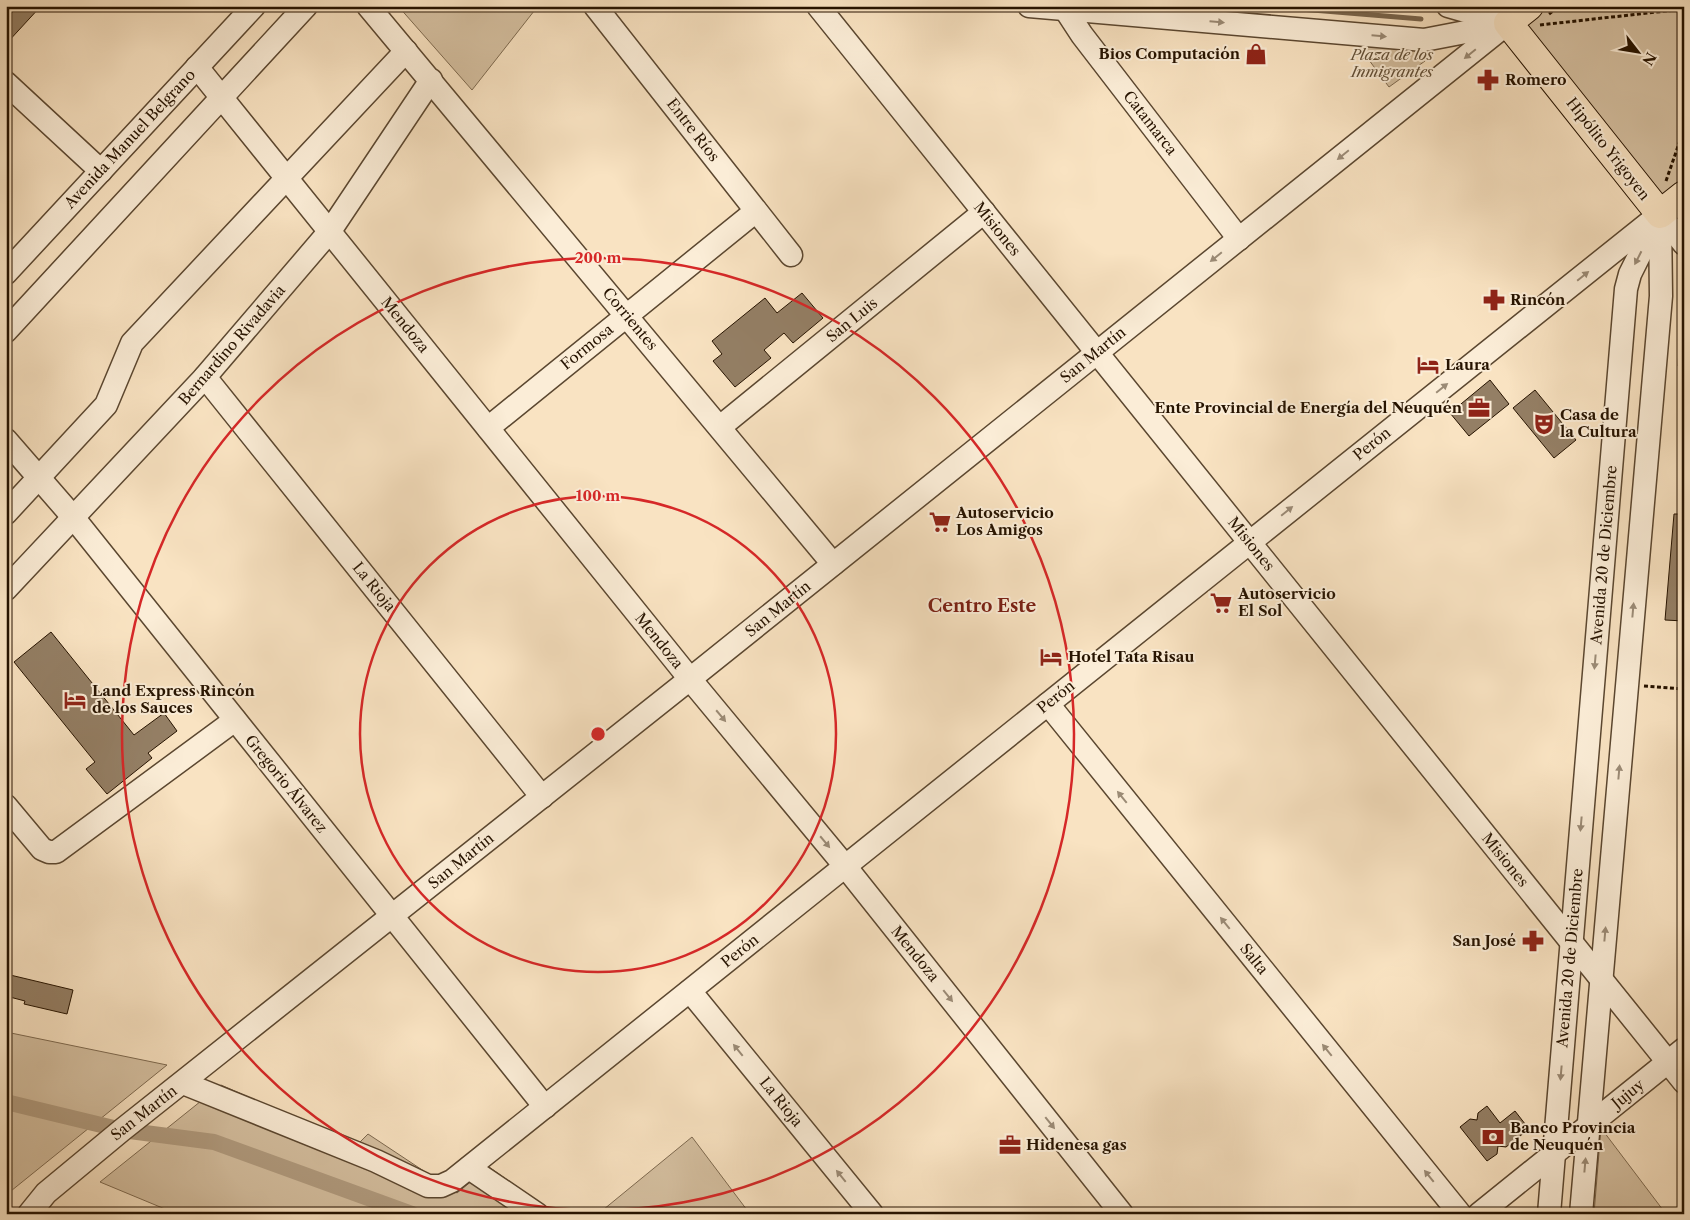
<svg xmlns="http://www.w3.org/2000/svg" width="1690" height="1220" font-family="'Libre Caslon Text',serif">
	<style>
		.green { fill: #d5c0a1; stroke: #7e6a50 }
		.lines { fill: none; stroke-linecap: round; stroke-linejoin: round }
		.stream { stroke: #79654d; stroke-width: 5 }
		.canal { stroke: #b19c80; stroke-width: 16 }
		.building { fill: #947f65; stroke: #261300 }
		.minor-casing { stroke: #5b4730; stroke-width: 25 }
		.major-casing { stroke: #261300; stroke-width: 30 }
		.path { stroke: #261300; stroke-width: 3; stroke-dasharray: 4 2.5; stroke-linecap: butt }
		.minor { stroke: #fbedd7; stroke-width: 22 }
		.major { stroke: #f9e3c2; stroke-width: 28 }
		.oneway { fill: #9b8b76 }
		.ring { fill: none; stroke: #d62828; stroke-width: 2.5 }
		.labels { text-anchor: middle; stroke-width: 4; stroke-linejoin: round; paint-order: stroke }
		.poi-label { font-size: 15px; font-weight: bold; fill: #261300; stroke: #fbedd7; text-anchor: start }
		.park-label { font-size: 15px; font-style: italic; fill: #635038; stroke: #fbedd7 }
		.street-label { font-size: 15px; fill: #261300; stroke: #fbedd7 }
		.quarter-label { font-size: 18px; font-weight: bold; fill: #7a1f14; stroke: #fbedd7 }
		.centre { fill: #d62828; stroke: #fbedd7; stroke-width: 2.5 }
		.ring-label { font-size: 15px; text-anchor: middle; font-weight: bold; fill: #d62828; stroke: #fbedd7; stroke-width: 4; stroke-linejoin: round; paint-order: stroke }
	</style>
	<rect width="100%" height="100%" fill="#f9e3c2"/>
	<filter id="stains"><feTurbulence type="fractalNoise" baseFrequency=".004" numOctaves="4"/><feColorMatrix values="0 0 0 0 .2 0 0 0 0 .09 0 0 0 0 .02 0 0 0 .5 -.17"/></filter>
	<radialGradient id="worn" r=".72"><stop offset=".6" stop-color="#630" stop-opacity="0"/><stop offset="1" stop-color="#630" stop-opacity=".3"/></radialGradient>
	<!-- green -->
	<g class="green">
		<polygon points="398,6 538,6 472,90"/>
		<polygon points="1543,6 1684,6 1684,183 1663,197 1529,35 1527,22"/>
		<polygon points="1357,44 1424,51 1427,57 1425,61 1389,87"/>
		<polygon points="1684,291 1684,365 1678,366 1682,295"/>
		<polygon points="6,1032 167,1065 6,1195"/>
		<polygon points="221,1085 357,1145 368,1134 457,1193 489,1167 556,1214 177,1214 100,1182"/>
		<polygon points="1601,1128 1666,1214 1594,1214"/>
		<polygon points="692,1137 750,1214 598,1214"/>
	</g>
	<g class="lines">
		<!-- stream -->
		<polyline class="stream" points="1264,6 1421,19"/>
		<!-- canal -->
		<polyline class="canal" points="6,1102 122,1130 214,1142 412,1214"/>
	</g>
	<!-- building -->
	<g class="building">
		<polygon points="6,6 41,6 6,44"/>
		<polygon points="802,293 823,318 793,343 784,333 764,350 771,358 735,387 713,361 722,354 712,341 765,298 777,313"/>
		<polygon points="1490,380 1509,404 1469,436 1450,413"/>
		<polygon points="1535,390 1576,440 1554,458 1513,408"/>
		<polygon points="1674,514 1684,514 1684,621 1665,620"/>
		<polygon points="51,632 134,735 164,713 177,731 148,753 152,758 107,794 86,769 95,762 14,662"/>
		<polygon points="6,974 73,990 67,1014 24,1004 25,1001 6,996"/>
		<polygon points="1487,1106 1500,1123 1515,1111 1529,1129 1506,1147 1498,1146 1497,1154 1487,1161 1460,1127 1470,1119 1477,1120 1478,1113"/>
	</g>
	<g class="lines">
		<!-- minor casing -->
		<g class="minor-casing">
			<g id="minor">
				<polyline points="368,6 833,564"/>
				<polyline points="595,6 791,255"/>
				<polyline points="818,6 1684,1082"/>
				<polyline points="1029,6 1424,40 1502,25"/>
				<polyline points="1063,6 1082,35 1239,239"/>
				<polyline points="1448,6 1504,22"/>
				<polyline points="197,67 690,679 845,866 1122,1214"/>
				<polyline points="6,83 101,171"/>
				<polyline points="1660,214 1684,244"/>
				<polyline points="6,273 254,6"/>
				<polyline points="6,331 306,6"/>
				<polyline points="205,377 542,797"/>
				<polyline points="720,427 984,212"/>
				<polyline points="488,428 756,211"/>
				<polyline points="6,440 73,517 545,1107"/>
				<polyline points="6,513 106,405 132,343 406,51"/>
				<polyline points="6,589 205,377 330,231 431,80"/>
				<polyline points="1048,704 1460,1214"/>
				<polyline points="6,806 42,849 49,852 56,852 235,720"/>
				<polyline points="690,991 872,1214"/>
				<polyline points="183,1083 376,1161 428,1186 441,1186 452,1181 1660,214"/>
				<polyline points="469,1168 537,1214"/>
				<polyline points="29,1214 46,1193 122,1130 690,679 1508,23"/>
				<polyline points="1479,1214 1684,1049"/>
				<polyline points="1549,1214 1626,289 1630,274 1657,220"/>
				<polyline points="1581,1214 1661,296 1660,218"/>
			</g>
		</g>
		<!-- major casing -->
		<g class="major-casing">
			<polyline id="major" points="1529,6 1508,23 1660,214 1684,195"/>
		</g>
		<!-- path -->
		<g class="path">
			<polyline points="1549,14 1559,6"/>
			<polyline points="1540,25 1684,9"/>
			<polyline points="1666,181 1684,129"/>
			<polyline points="1644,686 1684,689"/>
		</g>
		<!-- minor -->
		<use href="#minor" class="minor"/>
		<!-- major -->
		<use href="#major" class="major"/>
	</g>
	<!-- one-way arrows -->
	<defs><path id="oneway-solid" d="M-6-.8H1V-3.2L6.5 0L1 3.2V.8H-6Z" transform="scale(1.25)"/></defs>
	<g class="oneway">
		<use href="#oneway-solid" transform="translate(1217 22) rotate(5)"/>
		<use href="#oneway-solid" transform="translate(1379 36) rotate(5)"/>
		<use href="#oneway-solid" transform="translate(1470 54) rotate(141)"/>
		<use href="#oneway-solid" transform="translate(1343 155) rotate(141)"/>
		<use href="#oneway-solid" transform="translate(1216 257) rotate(141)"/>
		<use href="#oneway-solid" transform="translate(1638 258) rotate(117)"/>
		<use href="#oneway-solid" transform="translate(1583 276) rotate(-39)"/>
		<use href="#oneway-solid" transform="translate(1442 388) rotate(-39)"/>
		<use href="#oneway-solid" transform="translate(1287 511) rotate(-39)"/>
		<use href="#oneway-solid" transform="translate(1633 610) rotate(-85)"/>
		<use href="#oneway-solid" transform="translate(1595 662) rotate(95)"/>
		<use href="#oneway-solid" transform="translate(721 716) rotate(50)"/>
		<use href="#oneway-solid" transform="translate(1619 772) rotate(-85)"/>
		<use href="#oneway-solid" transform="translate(1122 797) rotate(-129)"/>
		<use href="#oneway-solid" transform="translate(1581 824) rotate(95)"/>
		<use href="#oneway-solid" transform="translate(825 842) rotate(50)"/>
		<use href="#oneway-solid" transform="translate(1225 923) rotate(-129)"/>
		<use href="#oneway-solid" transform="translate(1605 934) rotate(-85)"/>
		<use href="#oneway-solid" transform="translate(948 996) rotate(51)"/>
		<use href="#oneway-solid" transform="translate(738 1050) rotate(-129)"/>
		<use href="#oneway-solid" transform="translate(1327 1050) rotate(-129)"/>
		<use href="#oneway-solid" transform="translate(1561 1073) rotate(95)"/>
		<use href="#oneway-solid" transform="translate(1050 1123) rotate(51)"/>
		<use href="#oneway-solid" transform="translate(1585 1165) rotate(-85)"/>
		<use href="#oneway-solid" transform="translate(841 1176) rotate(-129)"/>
		<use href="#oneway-solid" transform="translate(1429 1176) rotate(-129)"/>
	</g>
	<!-- distance rings -->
	<g class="ring">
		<circle cx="598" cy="734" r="238"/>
		<circle cx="598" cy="734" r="476"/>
	</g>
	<!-- icons -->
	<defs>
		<g id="shop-bare" transform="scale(1.725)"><path d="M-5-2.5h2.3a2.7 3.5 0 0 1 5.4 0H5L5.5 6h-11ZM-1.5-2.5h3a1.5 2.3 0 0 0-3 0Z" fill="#8f2418" stroke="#fbedd7" stroke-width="2.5" paint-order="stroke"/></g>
		<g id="pharmacy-bare" transform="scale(1.725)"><path d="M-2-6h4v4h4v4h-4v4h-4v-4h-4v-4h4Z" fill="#8f2418" stroke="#fbedd7" stroke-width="2.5" paint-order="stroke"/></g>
		<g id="hotel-bare" transform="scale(1.725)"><path d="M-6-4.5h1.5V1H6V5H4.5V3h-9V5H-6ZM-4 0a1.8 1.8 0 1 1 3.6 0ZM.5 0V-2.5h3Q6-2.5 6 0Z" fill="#8f2418" stroke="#fbedd7" stroke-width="2.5" paint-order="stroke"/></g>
		<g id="office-bare" transform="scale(1.725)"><path d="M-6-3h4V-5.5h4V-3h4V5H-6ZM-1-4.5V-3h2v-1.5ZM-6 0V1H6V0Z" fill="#8f2418" stroke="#fbedd7" stroke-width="2.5" paint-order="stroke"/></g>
		<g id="theatre-bare" transform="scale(1.725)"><path d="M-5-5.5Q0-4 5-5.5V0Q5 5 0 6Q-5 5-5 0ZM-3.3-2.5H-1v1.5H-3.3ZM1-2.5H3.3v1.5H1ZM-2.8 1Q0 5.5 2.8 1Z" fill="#8f2418" stroke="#fbedd7" stroke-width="2.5" paint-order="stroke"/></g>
		<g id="supermarket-bare" transform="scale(1.725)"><path d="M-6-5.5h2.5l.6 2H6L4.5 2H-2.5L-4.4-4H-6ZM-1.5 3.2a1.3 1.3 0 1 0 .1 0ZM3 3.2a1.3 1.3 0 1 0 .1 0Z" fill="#8f2418" stroke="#fbedd7" stroke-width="2.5" paint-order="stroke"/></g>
		<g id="bank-bare" transform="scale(1.725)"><path d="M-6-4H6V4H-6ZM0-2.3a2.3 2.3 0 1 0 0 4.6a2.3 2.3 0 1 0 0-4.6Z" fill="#8f2418" stroke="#fbedd7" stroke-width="2.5" paint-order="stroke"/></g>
	</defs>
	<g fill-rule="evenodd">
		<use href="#shop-bare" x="1256" y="54"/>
		<use href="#pharmacy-bare" x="1488" y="80"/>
		<use href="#pharmacy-bare" x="1494" y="300"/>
		<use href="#hotel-bare" x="1428" y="365"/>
		<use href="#office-bare" x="1479" y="408"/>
		<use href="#theatre-bare" x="1544" y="424"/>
		<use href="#supermarket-bare" x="940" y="522"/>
		<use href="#supermarket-bare" x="1221" y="603"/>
		<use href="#hotel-bare" x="1051" y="657"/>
		<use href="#hotel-bare" x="75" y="700"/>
		<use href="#pharmacy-bare" x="1533" y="941"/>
		<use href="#bank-bare" x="1493" y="1137"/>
		<use href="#office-bare" x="1010" y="1145"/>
	</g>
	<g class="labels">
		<!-- poi labels -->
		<g class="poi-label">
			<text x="1240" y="59" text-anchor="end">Bios Computación</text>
			<text x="1505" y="85">Romero</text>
			<text x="1510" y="305">Rincón</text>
			<text x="1445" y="370">Laura</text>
			<text x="1462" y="413" text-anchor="end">Ente Provincial de Energía del Neuquén</text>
			<text x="1560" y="420">Casa de<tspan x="1560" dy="17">la Cultura</tspan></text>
			<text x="956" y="518">Autoservicio<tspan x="956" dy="17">Los Amigos</tspan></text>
			<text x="1238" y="599">Autoservicio<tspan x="1238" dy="17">El Sol</tspan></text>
			<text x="1068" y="662">Hotel Tata Risau</text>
			<text x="92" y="696">Land Express Rincón<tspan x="92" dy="17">de los Sauces</tspan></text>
			<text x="1516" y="946" text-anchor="end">San José</text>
			<text x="1510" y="1133">Banco Provincia<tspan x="1510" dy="17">de Neuquén</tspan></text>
			<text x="1026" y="1150">Hidenesa gas</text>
		</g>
		<!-- park labels -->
		<g class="park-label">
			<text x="1392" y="60">Plaza de los<tspan x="1392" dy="17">Inmigrantes</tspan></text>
		</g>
		<!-- street labels -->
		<g class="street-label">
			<text transform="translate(1150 123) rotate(52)" y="5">Catamarca</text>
			<text transform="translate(693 130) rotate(52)" y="5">Entre Ríos</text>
			<text transform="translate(130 139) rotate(-47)" y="5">Avenida Manuel Belgrano</text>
			<text transform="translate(1608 149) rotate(52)" y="5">Hipólito Yrigoyen</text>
			<text transform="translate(997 229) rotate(51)" y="5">Misiones</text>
			<text transform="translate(630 319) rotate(50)" y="5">Corrientes</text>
			<text transform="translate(852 320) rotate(-39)" y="5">San Luis</text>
			<text transform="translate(405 325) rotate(51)" y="5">Mendoza</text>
			<text transform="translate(232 345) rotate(-49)" y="5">Bernardino Rivadavia</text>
			<text transform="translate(587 347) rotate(-39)" y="5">Formosa</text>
			<text transform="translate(1093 355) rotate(-39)" y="5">San Martín</text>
			<text transform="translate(1372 444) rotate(-39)" y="5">Perón</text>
			<text transform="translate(1251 544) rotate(51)" y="5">Misiones</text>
			<text transform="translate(1604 555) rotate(-85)" y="5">Avenida 20 de Diciembre</text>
			<text transform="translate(374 587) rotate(51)" y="5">La Rioja</text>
			<text transform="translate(778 609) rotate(-39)" y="5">San Martín</text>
			<text transform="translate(659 641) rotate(51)" y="5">Mendoza</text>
			<text transform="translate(1056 697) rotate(-39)" y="5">Perón</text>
			<text transform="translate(286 784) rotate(51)" y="5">Gregorio Álvarez</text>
			<text transform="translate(1505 860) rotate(51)" y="5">Misiones</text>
			<text transform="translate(461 861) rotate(-39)" y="5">San Martín</text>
			<text transform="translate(740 951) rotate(-39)" y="5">Perón</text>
			<text transform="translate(915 954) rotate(51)" y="5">Mendoza</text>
			<text transform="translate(1570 958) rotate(-85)" y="5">Avenida 20 de Diciembre</text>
			<text transform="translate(1254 959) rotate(51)" y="5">Salta</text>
			<text transform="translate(1628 1094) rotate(-39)" y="5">Jujuy</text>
			<text transform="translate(781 1102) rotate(51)" y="5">La Rioja</text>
			<text transform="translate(144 1113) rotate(-38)" y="5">San Martín</text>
		</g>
		<!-- quarter labels -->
		<g class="quarter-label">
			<text x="982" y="612">Centro Este</text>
		</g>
	</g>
	<circle cx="598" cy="734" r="8" class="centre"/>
	<g class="ring-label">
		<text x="598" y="263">200 m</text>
		<text x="598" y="501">100 m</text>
	</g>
	<!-- margin -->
	<rect width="1690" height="1220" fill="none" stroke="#f9e3c2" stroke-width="25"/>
	<rect x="8" y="8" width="1675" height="1205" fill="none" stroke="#261300" stroke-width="2.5"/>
	<rect x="12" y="12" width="1665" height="1195" fill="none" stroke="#261300"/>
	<!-- north arrow -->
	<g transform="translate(1638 52) rotate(121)" stroke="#fbedd7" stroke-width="4" paint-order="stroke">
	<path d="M0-4L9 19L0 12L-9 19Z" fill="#261300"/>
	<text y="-8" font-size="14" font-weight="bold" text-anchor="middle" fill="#261300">N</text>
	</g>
	<rect width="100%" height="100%" filter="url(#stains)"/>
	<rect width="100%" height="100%" fill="url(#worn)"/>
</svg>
